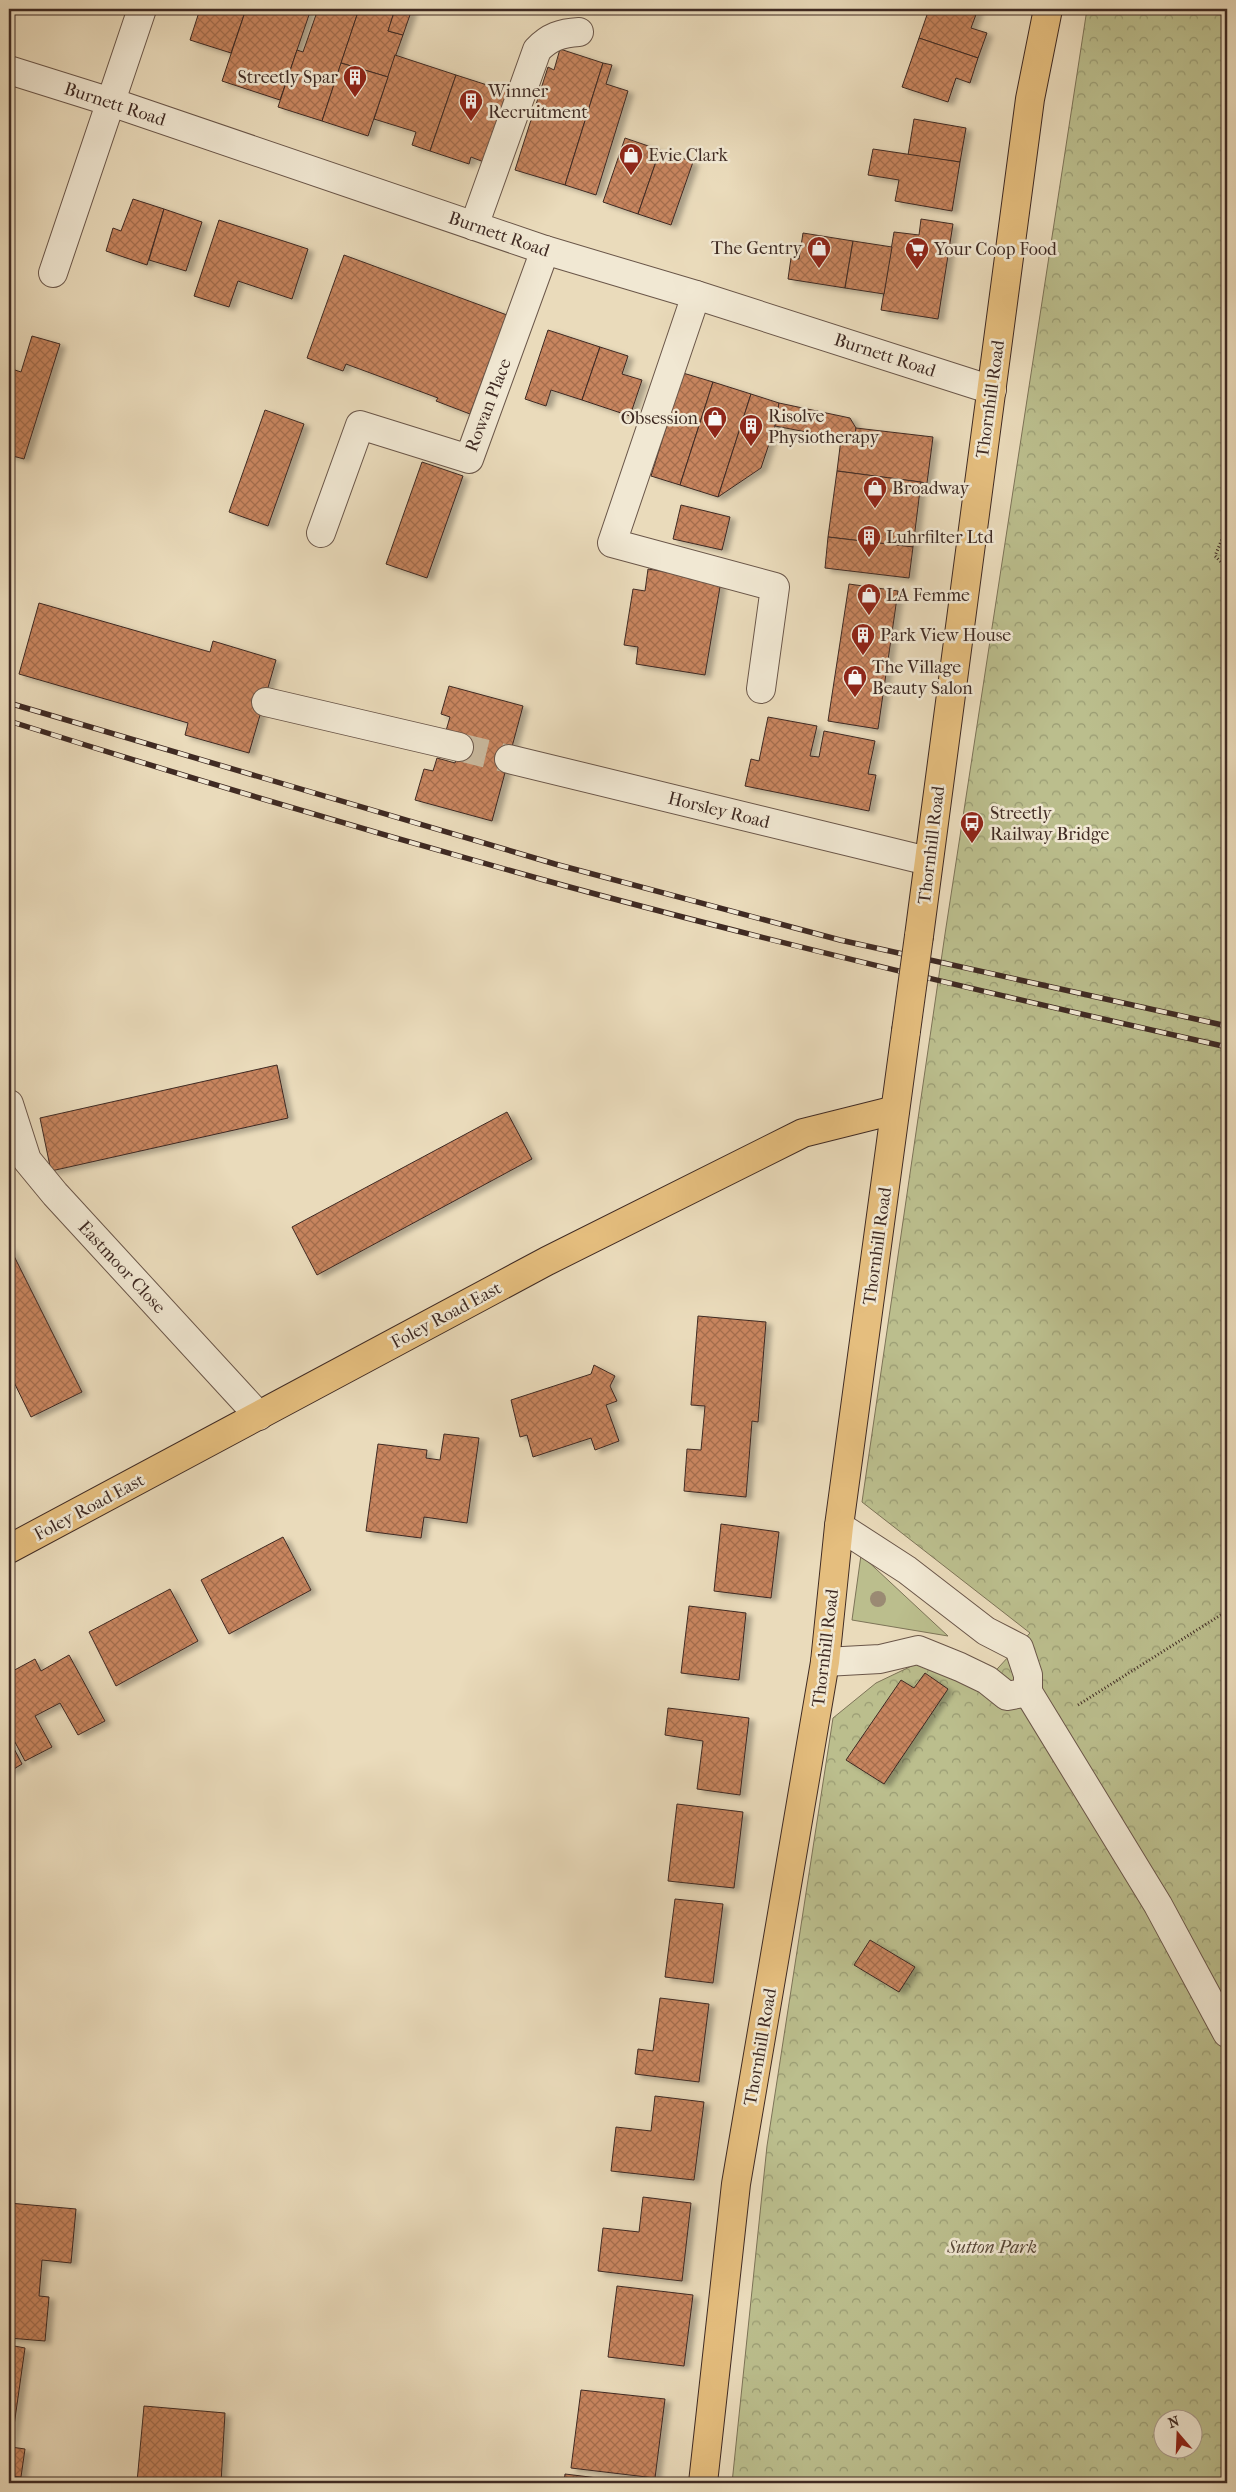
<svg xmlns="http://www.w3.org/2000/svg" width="1236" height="2492" font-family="'IM FELL French Canon',serif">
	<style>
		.grass { fill: #bbbe8d; stroke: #7d7458 }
		.park { fill: url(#park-crowns); stroke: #7d7458; fill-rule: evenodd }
		.building { fill: url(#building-cross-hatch); stroke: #3f2a23; filter: url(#shadow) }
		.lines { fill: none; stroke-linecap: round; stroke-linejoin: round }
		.minor-tunnel { stroke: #c8b89d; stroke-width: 28; stroke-dasharray: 28 14; stroke-linecap: butt }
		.minor-casing { stroke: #6a5649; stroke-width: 30 }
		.major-casing { stroke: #3f2a23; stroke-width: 30 }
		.path { stroke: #3f2a23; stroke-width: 3; stroke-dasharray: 1 2.5; stroke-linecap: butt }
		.minor { stroke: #f1e8d3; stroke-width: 28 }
		.major { stroke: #e5be7e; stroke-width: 28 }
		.rail-casing { stroke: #3f2a23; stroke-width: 5.5 }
		.rail { stroke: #f1e8d3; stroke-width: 4; stroke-dasharray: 11; stroke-linecap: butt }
		.major-bridge-casing { stroke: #3f2a23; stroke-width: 30; stroke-linecap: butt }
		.major-bridge { stroke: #e5be7e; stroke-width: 28 }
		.tree { fill: #9a8a73 }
		.labels { text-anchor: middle; stroke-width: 5; stroke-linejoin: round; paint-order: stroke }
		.poi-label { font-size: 18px; fill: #3f2a23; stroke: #f1e8d3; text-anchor: start }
		.street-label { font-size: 18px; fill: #3f2a23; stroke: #f1e8d3 }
		.park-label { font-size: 18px; font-style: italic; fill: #584838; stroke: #f1e8d3 }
	</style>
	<defs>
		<pattern id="park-crowns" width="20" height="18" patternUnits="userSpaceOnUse" patternTransform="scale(1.25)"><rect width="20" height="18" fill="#bbbe8d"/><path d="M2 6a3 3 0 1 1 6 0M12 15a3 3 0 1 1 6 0" fill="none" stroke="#999b73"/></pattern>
		<pattern id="building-cross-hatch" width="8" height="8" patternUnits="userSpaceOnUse" patternTransform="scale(1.25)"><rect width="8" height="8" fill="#c8855f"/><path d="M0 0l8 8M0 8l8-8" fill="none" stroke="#a46d4e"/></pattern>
		<filter id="shadow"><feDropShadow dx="5.5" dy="3" stdDeviation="2.5" flood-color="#0004"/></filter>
	</defs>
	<rect width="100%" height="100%" fill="#eadbbb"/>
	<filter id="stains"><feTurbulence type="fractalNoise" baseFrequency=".004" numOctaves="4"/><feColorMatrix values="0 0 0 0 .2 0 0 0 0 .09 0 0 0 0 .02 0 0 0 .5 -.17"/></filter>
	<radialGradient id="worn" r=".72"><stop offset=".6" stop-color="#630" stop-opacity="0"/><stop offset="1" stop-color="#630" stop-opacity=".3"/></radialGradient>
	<!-- grass -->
	<polygon class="grass" points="861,1555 948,1636 852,1620"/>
	<!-- park -->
	<path class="park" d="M 1087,9 L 1227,9 L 1227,2483 L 732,2483 L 767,2146 L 833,1718 L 876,1683 L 920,1662 L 978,1690 L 1030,1633 L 862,1502 L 945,934 ZM 1164,2420 L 1194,2420 L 1194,2450 L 1164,2450 Z"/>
	<!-- building -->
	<g class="building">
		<polygon points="200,9 246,9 231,53 190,40"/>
		<polygon points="246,9 311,9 280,100 222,81"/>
		<polygon points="318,9 359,9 322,121 278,107 297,50 303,52"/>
		<polygon points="359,9 395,10 388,31 403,35 388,77 341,63"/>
		<polygon points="395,9 412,9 403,35 388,31"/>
		<polygon points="929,9 978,9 971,28 987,33 978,58 919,38"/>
		<polygon points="919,38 978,58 970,83 956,78 948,102 902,87"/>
		<polygon points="560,49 603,63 565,185 515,170 548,67 554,70"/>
		<polygon points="395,55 456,75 430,151 412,145 416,132 374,119"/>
		<polygon points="341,63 388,77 368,136 322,121"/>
		<polygon points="603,63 612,65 606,84 628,91 596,195 565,185"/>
		<polygon points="456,75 512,93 489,164 471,157 469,164 430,151"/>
		<polygon points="914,119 966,128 960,162 908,155"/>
		<polygon points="625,138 660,150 638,214 603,202"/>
		<polygon points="873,149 960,162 952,211 895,201 899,180 868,175"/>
		<polygon points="660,150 693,162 671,225 638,214"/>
		<polygon points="133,199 164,209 147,265 106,251 113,228 121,231"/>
		<polygon points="164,209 202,222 186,271 149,260"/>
		<polygon points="921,219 953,224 938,319 881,310 894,232 919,235"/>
		<polygon points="219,220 308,249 292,299 238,281 229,307 194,296"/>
		<polygon points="803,233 853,241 845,288 788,279 791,258 799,259"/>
		<polygon points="853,241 892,247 884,294 845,288"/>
		<polygon points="344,255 507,315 470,414 436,401 438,398 346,364 343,371 307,358"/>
		<polygon points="548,330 600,347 582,400 551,390 546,406 525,399"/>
		<polygon points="32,336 60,344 24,459 9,455 9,368 21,372"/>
		<polygon points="600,347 628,356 622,374 642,380 630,416 582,400"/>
		<polygon points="683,373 713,382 680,485 651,476"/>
		<polygon points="713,382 751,394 718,497 680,485"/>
		<polygon points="751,394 779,403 775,426 761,468 718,497"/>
		<polygon points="779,403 850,418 856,428 854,441 775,426"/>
		<polygon points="265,410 304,424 268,526 229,512"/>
		<polygon points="856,428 933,437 927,483 837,471 841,439 854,441"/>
		<polygon points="422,462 463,476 427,578 386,564"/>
		<polygon points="837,471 921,482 913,547 828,537"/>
		<polygon points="681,505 730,517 722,550 673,539"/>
		<polygon points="828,537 913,547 909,578 825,568"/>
		<polygon points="648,569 721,581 705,675 636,664 638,647 624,645 633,589 645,591"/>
		<polygon points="849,584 898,591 878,729 828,721"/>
		<polygon points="39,603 210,652 213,641 276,660 249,753 185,735 188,723 19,674"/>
		<polygon points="449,686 523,706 492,821 415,800 424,769 433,771 437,758 455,763 459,747 445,734 450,717 441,714"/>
		<polygon points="768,717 817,726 810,756 819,757 824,731 875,741 868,774 876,775 869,811 745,786 751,759 759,761"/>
		<polygon points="277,1065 288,1118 51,1171 40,1118"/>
		<polygon points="507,1112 532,1159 317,1275 292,1227"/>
		<polygon points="9,1246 82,1392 31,1417 9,1372"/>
		<polygon points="698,1316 766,1322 758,1422 752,1421 746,1497 684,1491 687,1449 701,1450 705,1406 691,1405"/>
		<polygon points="594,1365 615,1376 610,1386 617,1401 606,1405 619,1441 595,1450 591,1438 533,1457 527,1435 520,1437 511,1400 591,1374"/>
		<polygon points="444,1434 479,1438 467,1523 424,1517 421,1538 366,1531 378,1444 427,1450 426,1458 440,1460"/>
		<polygon points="721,1524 779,1532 771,1598 714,1591"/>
		<polygon points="283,1537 311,1590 229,1634 201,1580"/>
		<polygon points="170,1589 198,1641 116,1686 89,1632"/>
		<polygon points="689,1606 746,1613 739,1680 681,1673"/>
		<polygon points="69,1655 105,1721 78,1735 60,1703 35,1716 52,1747 25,1761 9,1731 9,1673 35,1659 41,1671"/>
		<polygon points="925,1673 948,1689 884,1784 846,1760 901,1680 914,1688"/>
		<polygon points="668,1708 749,1718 740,1795 697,1789 703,1741 665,1735"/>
		<polygon points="9,1739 22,1764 9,1772"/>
		<polygon points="677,1804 743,1812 734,1888 668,1881"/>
		<polygon points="675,1899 723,1904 713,1983 665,1977"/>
		<polygon points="870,1940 915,1967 899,1992 854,1965"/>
		<polygon points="660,1998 709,2004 699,2082 635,2074 638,2049 653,2051"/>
		<polygon points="655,2096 704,2102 694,2180 611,2171 616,2127 651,2131"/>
		<polygon points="643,2197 691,2203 682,2281 598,2271 603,2228 639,2232"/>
		<polygon points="9,2203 76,2209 71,2263 42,2260 39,2296 49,2297 45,2341 9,2338"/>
		<polygon points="617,2286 693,2295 684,2366 608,2357"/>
		<polygon points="9,2345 25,2348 11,2447 25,2449 21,2477 9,2476"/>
		<polygon points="581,2390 665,2399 655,2478 571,2468"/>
		<polygon points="144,2406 225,2413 221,2483 137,2482"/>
		<polygon points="565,2474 639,2483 564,2483"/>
	</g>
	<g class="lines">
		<!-- minor-tunnel -->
		<polyline class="minor-tunnel" points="459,747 509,759"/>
		<!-- minor casing -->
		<g class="minor-casing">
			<g id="minor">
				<polyline points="9,70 111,102 545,250 696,295 992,390"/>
				<path d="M 474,226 L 537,50 C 549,37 561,33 579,32"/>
				<polyline points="53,273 142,9"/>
				<polyline points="696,295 612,543 775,587 761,689"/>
				<polyline points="321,533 360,425 469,459 545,250"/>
				<polyline points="266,702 459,747"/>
				<polyline points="509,759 928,861"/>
				<polyline points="9,1104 27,1160 55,1194 259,1416"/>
				<polyline points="839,1526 907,1570 986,1631 1019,1648 1028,1675 1028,1692 1158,1905 1227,2033"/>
				<polyline points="825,1662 880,1659 918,1650 960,1667 987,1680 1007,1696 1028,1692"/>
			</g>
		</g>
		<!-- major casing -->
		<g class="major-casing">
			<g id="major">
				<polyline points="919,936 1030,99 1048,9"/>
				<polyline points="9,1549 547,1261 803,1133 895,1110"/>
				<polyline points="703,2483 736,2184 825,1662 839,1526 906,1031"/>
			</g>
		</g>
		<!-- path -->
		<g class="path">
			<polyline points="1227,527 1215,556 1227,568"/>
			<polyline points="1078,1705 1227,1611"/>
		</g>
		<!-- minor -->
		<use href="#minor" class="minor"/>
		<!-- major -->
		<use href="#major" class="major"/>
		<!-- rail casing -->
		<g class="rail-casing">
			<g id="rail">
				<polyline points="9,703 555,864 840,940 1227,1026"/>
				<path d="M 9,721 C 186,777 364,830 544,880 C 769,942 999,996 1227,1047"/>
			</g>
		</g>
		<!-- rail -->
		<use href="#rail" class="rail"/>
		<!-- major-bridge casing -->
		<g class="major-bridge-casing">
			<polyline id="major-bridge" points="906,1031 919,936"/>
		</g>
		<!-- major-bridge -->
		<use href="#major-bridge" class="major-bridge"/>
	</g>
	<!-- trees -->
	<circle class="tree" cx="878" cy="1599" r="8"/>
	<!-- icons -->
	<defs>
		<g id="building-pin" transform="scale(1.25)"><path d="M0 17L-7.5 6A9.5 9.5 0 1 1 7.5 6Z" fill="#8f2418" stroke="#f1e8d3"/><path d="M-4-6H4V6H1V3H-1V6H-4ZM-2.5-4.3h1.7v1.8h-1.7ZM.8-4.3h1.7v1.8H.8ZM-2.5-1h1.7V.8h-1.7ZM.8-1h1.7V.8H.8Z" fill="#fff"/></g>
		<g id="shop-pin" transform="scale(1.25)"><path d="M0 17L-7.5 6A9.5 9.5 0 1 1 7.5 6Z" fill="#8f2418" stroke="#f1e8d3"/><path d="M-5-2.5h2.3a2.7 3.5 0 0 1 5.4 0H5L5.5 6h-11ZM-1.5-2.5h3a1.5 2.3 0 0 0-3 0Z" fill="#fff"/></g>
		<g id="supermarket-pin" transform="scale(1.25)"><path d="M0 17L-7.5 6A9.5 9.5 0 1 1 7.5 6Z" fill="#8f2418" stroke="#f1e8d3"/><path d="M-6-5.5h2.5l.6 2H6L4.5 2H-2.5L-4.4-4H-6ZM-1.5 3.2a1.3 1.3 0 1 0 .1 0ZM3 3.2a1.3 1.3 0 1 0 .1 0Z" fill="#fff"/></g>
		<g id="bus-pin" transform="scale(1.25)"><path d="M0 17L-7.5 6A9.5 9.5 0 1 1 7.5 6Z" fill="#8f2418" stroke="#f1e8d3"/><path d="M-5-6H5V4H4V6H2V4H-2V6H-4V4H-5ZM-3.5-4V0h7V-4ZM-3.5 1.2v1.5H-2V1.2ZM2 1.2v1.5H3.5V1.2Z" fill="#fff"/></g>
	</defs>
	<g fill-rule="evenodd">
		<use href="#building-pin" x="355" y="77"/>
		<use href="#building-pin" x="471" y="101"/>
		<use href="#shop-pin" x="631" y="155"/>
		<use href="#shop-pin" x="819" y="248"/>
		<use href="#supermarket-pin" x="917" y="249"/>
		<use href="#shop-pin" x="715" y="418"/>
		<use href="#building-pin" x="751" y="426"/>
		<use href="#shop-pin" x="875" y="488"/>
		<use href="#building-pin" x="869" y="537"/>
		<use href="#shop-pin" x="869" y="595"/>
		<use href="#building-pin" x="863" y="635"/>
		<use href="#shop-pin" x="855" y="677"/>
		<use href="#bus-pin" x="972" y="823"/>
	</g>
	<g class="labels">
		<!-- poi labels -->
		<g class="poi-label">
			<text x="338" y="83" text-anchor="end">Streetly Spar</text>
			<text x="488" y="97">Winner<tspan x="488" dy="21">Recruitment</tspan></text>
			<text x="648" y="161">Evie Clark</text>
			<text x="802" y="254" text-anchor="end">The Gentry</text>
			<text x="934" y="255">Your Coop Food</text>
			<text x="768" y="422">Risolve<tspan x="768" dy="21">Physiotherapy</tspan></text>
			<text x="698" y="424" text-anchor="end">Obsession</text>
			<text x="892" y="494">Broadway</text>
			<text x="886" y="543">Luhrfilter Ltd</text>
			<text x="886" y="601">LA Femme</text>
			<text x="880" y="641">Park View House</text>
			<text x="872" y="673">The Village<tspan x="872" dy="21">Beauty Salon</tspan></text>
			<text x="990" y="819">Streetly<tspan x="990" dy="21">Railway Bridge</tspan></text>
		</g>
		<!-- street labels -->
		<g class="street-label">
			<text transform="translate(115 104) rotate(18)" y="6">Burnett Road</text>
			<text transform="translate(499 234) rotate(19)" y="6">Burnett Road</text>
			<text transform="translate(885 355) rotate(18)" y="6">Burnett Road</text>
			<text transform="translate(990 399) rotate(-82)" y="6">Thornhill Road</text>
			<text transform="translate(488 405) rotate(-69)" y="6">Rowan Place</text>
			<text transform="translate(719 810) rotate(14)" y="6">Horsley Road</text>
			<text transform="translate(931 845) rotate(-83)" y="6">Thornhill Road</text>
			<text transform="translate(877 1246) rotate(-82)" y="6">Thornhill Road</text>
			<text transform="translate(122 1267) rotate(47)" y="6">Eastmoor Close</text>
			<text transform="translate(446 1315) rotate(-28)" y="6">Foley Road East</text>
			<text transform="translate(89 1507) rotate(-28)" y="6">Foley Road East</text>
			<text transform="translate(825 1648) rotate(-83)" y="6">Thornhill Road</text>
			<text transform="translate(760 2047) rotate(-80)" y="6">Thornhill Road</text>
		</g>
		<!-- park labels -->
		<g class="park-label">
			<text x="992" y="2253">Sutton Park</text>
		</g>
	</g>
	<!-- margin -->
	<rect width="1236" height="2492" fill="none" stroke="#eadbbb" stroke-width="30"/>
	<rect x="10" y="10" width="1216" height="2472" fill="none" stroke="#3f2a23" stroke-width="2.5"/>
	<rect x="15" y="15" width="1206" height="2462" fill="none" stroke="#3f2a23"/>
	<!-- north arrow -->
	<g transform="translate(1178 2434) rotate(341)"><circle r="24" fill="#f1e8d3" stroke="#aa9c8d"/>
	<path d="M0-4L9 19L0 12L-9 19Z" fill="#8f2418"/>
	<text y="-8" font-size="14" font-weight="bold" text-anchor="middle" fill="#3f2a23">N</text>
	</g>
	<rect width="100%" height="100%" filter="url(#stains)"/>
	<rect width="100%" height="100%" fill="url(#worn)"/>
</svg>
